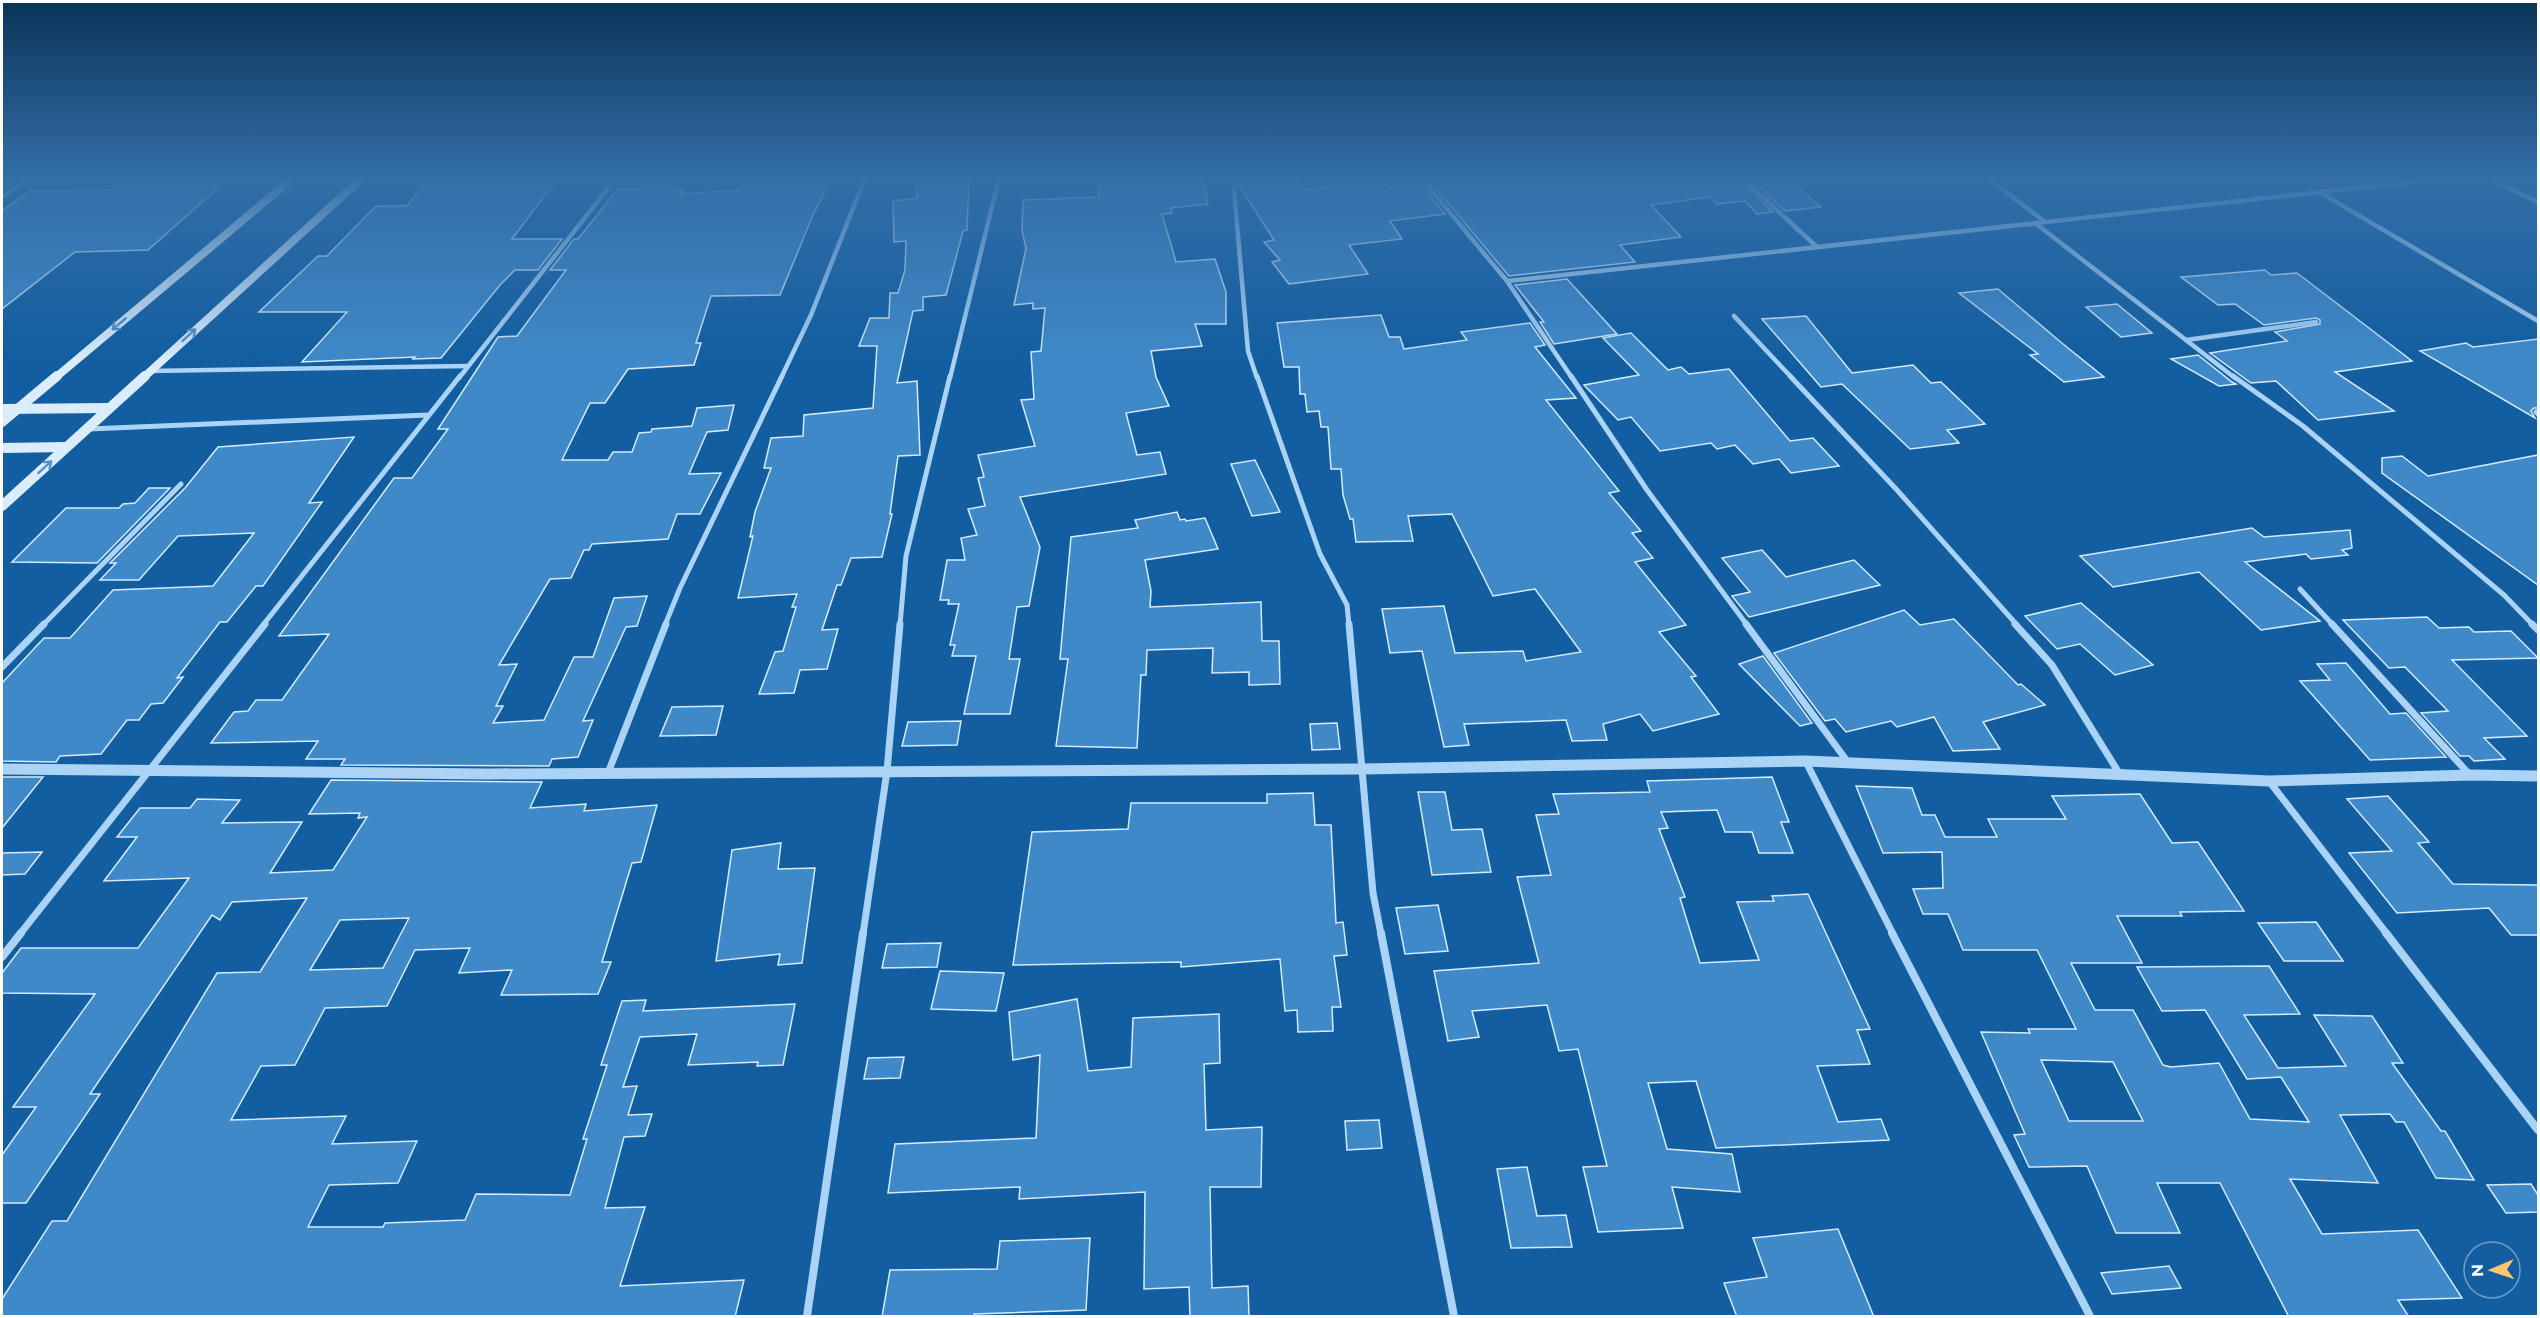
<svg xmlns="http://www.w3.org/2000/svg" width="2540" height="1318" font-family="Montserrat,sans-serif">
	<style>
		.building { fill: #3f89c8; stroke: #d4ebfe; stroke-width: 1.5; fill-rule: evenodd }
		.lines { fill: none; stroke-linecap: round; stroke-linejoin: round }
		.minor-far3 { stroke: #abd3f5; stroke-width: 4.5 }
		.minor-far2 { stroke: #abd3f5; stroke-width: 5 }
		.minor-far1 { stroke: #abd3f5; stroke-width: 7 }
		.minor { stroke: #abd3f5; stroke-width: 8 }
		.tertiary { stroke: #abd3f5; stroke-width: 11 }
		.secondary-far1 { stroke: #dbedfd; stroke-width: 8 }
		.secondary { stroke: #dbedfd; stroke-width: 10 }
		.oneway { stroke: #5890c1 }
	</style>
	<rect width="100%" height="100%" fill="#125ea0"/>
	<!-- building -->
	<g class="building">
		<polygon points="127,178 226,181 148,250 75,252 2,309 2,211 30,191 110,190"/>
		<polygon points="429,178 558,178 512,239 562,239 538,270 515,270 500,285 441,358 413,359 415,357 302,362 347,312 259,312 318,256 327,256 376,206 407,206"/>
		<polygon points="648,178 681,178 673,190 683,189 680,194 740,190 746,178 832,178 813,215 780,295 711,296 696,343 701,343 694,365 628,369 605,403 590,403 562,460 608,460 613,452 632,452 639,433 651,432 652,429 692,426 697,408 734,405 728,430 707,432 689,474 721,473 700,514 677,514 668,539 592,544 589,550 584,550 571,578 550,579 499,665 517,664 496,706 503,706 493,723 544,720 574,657 593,657 614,598 647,596 637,626 626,627 583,721 593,720 578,757 552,759 549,766 341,765 345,759 306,759 318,741 211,743 234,712 248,711 256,700 282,700 329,634 279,636 394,478 412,478 448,429 438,429 498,337 517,336 566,270 550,270 574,239 578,239 618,189 641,189"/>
		<polygon points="923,178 969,178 967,230 963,231 946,295 923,297 923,310 913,311 897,383 917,381 920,455 898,456 890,514 892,514 882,557 851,558 841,585 837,585 822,630 838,629 827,669 800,670 794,693 759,694 775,652 783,651 796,607 792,607 797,594 738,598 753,536 750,537 755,512 771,468 764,468 771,438 803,436 804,415 873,408 877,346 859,346 870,318 889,318 890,293 898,293 905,270 906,241 894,242 893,201 917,198 916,187 924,187"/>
		<polygon points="1134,178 1176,178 1177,184 1203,183 1208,204 1171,208 1172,213 1162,214 1176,262 1215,259 1226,292 1226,324 1195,324 1202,346 1151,351 1156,377 1169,406 1126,413 1137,455 1160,452 1166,474 1020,497 1040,547 1029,606 1017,607 1009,659 1020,659 1010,714 964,714 976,656 952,656 955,645 950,645 959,604 948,604 949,600 940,600 947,560 965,560 961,538 977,535 968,509 985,506 978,478 984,477 978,455 1035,446 1021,400 1034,399 1031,352 1041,351 1045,308 1033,309 1033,303 1014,305 1026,248 1022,231 1023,200 1099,197 1099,183 1134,181"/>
		<polygon points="1272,178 1296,178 1304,190 1382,181 1388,187 1420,184 1445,214 1390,221 1402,239 1349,245 1368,274 1289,284 1272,262 1280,260 1264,242 1274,240 1238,184 1238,181"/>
		<polygon points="1473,178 1738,178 1773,212 1757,214 1745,201 1717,204 1710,197 1651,205 1681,237 1620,245 1635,262 1509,276 1432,184"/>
		<polygon points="1749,178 1787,178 1821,207 1785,211"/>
		<polygon points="2265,270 2271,275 2297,273 2412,361 2335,372 2394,411 2318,420 2276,381 2251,383 2210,353 2287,341 2275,332 2320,324 2320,320 2316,318 2264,325 2235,304 2218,305 2181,277"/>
		<polygon points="1567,279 1617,334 1554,344 1540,322 1544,322 1515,285"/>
		<polygon points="1998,289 2063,344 2104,377 2064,382 2030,355 2038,354 1959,293"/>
		<polygon points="2117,304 2152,333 2121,337 2086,307"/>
		<polygon points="1381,315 1389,337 1400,337 1404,349 1467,340 1461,332 1530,323 1545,345 1535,347 1576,398 1546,400 1619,491 1609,493 1641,531 1632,533 1653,558 1635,562 1686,625 1659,632 1696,676 1691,677 1719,714 1653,731 1640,714 1603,724 1607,740 1572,741 1566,720 1464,724 1469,745 1444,747 1422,651 1390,653 1382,609 1444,606 1455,653 1523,651 1526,661 1581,652 1535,589 1493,596 1452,514 1408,516 1413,541 1356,542 1353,519 1350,519 1343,495 1341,469 1331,469 1328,427 1321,427 1319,411 1307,412 1305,394 1300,394 1299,367 1284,367 1277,323"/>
		<polygon points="1806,316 1852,373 1913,365 1931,383 1941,382 1985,424 1947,430 1959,443 1910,449 1842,384 1821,387 1762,319"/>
		<polygon points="1631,333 1668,370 1681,367 1689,374 1729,369 1790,441 1813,438 1839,466 1791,473 1779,459 1753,464 1735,445 1717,449 1711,443 1660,451 1631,417 1618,420 1584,385 1639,375 1603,338"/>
		<polygon points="2538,339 2538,408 2534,408 2531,411 2535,418 2420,351 2466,343 2473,347"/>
		<polygon points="2198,355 2232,382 2236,384 2219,386 2171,359"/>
		<polygon points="354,437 309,503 322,502 263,586 256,586 227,622 220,622 177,678 183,677 163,703 151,704 139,720 127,720 101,754 60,756 56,762 2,761 2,683 44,638 70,638 113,590 213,586 254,533 178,536 139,580 100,580 116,563 110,563 185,488 218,447"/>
		<polygon points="2538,455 2538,585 2382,473 2382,458 2402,456 2428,476"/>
		<polygon points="1255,460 1280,512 1252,516 1231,464"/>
		<polygon points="149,488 170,488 97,563 12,562 66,508 119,508 123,504 135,503"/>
		<polygon points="1177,512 1180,520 1185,519 1186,521 1205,518 1218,549 1145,560 1151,591 1150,607 1261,602 1262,641 1279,641 1280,684 1249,685 1249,672 1212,673 1213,648 1147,650 1146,675 1141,675 1137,748 1056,746 1068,659 1060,659 1071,537 1138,528 1135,520"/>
		<polygon points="2252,528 2264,537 2350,530 2352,548 2342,550 2348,555 2311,559 2306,554 2245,562 2320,621 2261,630 2199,572 2113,587 2080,556"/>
		<polygon points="1762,550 1786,577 1854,560 1880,585 1749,617 1732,596 1750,592 1722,558"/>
		<polygon points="2081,603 2153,665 2115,675 2080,644 2057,649 2025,616"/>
		<polygon points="1904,610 1920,625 1954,619 2018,685 2021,684 2045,705 1983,722 2000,749 1953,751 1934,717 1897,727 1891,721 1846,732 1835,719 1825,721 1774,653"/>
		<polygon points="2427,617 2439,628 2469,627 2474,632 2511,631 2538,658 2452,660 2527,736 2484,738 2505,759 2474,761 2469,756 2460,756 2421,713 2448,711 2405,667 2389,668 2343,620"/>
		<polygon points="1763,656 1812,723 1800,726 1739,664"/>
		<polygon points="2346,663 2390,714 2406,713 2446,757 2370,760 2300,681 2330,680 2317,664"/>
		<polygon points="723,706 716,735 660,736 672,707"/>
		<polygon points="961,721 957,745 902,746 908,722"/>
		<polygon points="1337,723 1340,749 1312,750 1310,724"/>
		<polygon points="2,777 43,777 2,828"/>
		<polygon points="1772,777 1789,822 1781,822 1793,853 1759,853 1752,832 1725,832 1717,810 1661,812 1668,828 1659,829 1685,897 1680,898 1700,963 1759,960 1737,902 1774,901 1772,896 1808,894 1870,1029 1857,1030 1870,1064 1817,1066 1838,1122 1881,1119 1889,1140 1716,1148 1696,1081 1648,1083 1667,1149 1732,1154 1740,1192 1672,1187 1683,1228 1598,1232 1583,1167 1607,1166 1578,1049 1559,1051 1547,1005 1472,1011 1479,1037 1448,1041 1434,971 1539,963 1517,877 1551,875 1536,815 1559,814 1553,794 1650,792 1647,781"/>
		<path d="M 331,780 L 542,782 L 530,808 L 586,804 L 584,811 L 657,805 L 641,862 L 632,863 L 602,962 L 611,962 L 598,994 L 501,995 L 512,970 L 459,973 L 470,948 L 415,950 L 387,1006 L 325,1008 L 295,1065 L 261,1066 L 231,1120 L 346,1116 L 332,1144 L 417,1141 L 398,1183 L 329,1185 L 308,1227 L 383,1227 L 385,1223 L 465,1220 L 476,1194 L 570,1195 L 587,1139 L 583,1139 L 607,1065 L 601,1065 L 622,1001 L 646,1000 L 643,1011 L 795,1004 L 783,1065 L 757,1066 L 758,1062 L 688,1065 L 697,1034 L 640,1037 L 623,1087 L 637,1086 L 628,1115 L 652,1114 L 645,1136 L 624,1137 L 605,1208 L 645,1207 L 620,1286 L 744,1280 L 735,1317 L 2,1317 L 2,1299 L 52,1221 L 67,1221 L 217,973 L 260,972 L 307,898 L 232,902 L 220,920 L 212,915 L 90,1094 L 100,1094 L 26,1203 L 2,1203 L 2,1155 L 36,1107 L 13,1107 L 95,994 L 2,993 L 2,973 L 21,948 L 138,948 L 189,878 L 104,881 L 137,837 L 117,837 L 140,808 L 190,808 L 197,799 L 240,800 L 222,823 L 302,822 L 270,873 L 333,870 L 367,817 L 358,818 L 360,813 L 309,814 ZM 409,918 L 383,968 L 310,970 L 340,920 Z"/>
		<path d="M 1856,786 L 1912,788 L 1922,815 L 1935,815 L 1945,837 L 1997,837 L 1988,819 L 2066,819 L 2052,796 L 2140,794 L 2172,843 L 2198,842 L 2244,911 L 2180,912 L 2182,916 L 2117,916 L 2142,963 L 2071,963 L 2095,1010 L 2133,1010 L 2163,1065 L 2171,1067 L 2219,1063 L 2250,1119 L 2309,1122 L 2281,1077 L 2247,1079 L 2205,1010 L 2162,1011 L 2137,967 L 2269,966 L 2300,1014 L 2244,1015 L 2278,1068 L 2346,1066 L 2314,1015 L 2372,1016 L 2403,1063 L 2392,1063 L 2441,1131 L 2445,1131 L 2474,1180 L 2436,1178 L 2404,1122 L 2396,1122 L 2390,1114 L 2340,1115 L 2378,1183 L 2290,1179 L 2322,1234 L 2418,1230 L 2462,1298 L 2398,1300 L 2409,1317 L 2289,1317 L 2220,1183 L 2157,1183 L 2180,1233 L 2116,1233 L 2087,1166 L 2029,1167 L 2014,1135 L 2025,1134 L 1981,1032 L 2030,1033 L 2028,1029 L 2076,1029 L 2037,950 L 1963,950 L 1948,914 L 1923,914 L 1913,889 L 1943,888 L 1942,852 L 1883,853 ZM 2041,1060 L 2113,1062 L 2143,1121 L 2069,1121 Z"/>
		<polygon points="1418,792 1445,792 1452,830 1482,829 1491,872 1432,875"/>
		<polygon points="1313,793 1315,825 1331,825 1336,923 1343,922 1347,955 1334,956 1341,1007 1332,1007 1333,1031 1298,1032 1297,1010 1285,1011 1280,959 1181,967 1181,962 1013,965 1032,832 1128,829 1131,803 1267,803 1267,794"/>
		<polygon points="2388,796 2429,842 2418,843 2453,884 2538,885 2538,935 2511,935 2489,908 2397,913 2349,853 2392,851 2347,799"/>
		<polygon points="781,843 778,869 815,868 802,963 778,965 780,954 716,961 732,850"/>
		<polygon points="42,852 25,874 2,875 2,853"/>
		<polygon points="1438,905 1448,951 1405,954 1396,908"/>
		<polygon points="2316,922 2343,961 2284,961 2258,923"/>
		<polygon points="941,943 937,967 882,968 887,944"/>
		<polygon points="940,971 1004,973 996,1011 931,1009"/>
		<polygon points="1077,999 1088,1071 1131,1067 1133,1018 1219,1014 1220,1063 1204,1064 1206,1130 1262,1127 1261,1187 1210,1187 1212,1288 1248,1286 1249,1317 1190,1317 1189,1287 1144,1289 1145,1192 1019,1199 1020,1187 888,1193 895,1144 1036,1138 1040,1055 1013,1060 1009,1012"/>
		<polygon points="904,1057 900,1078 864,1079 868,1058"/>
		<polygon points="1379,1120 1382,1148 1347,1150 1345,1121"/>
		<polygon points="1527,1167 1537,1216 1566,1215 1572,1247 1511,1248 1497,1169"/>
		<polygon points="2531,1184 2538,1195 2538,1212 2506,1213 2487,1185"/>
		<polygon points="1838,1229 1874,1317 1737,1317 1724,1283 1767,1277 1753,1238"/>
		<polygon points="1090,1238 1086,1310 974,1314 974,1317 882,1317 890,1270 997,1269 1000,1241"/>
		<polygon points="2169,1266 2181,1288 2112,1294 2101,1273"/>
	</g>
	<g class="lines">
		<!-- minor-far3 -->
		<g class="minor-far3">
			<polyline points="1233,178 1248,351 1257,378"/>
			<polyline points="1421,178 1507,281 1572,378"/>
			<polyline points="1742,178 1816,246"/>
			<polyline points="1988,178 2045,222"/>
			<polyline points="2488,178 2538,202"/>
			<polyline points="1423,181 1446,178"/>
			<polyline points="2319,192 2538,321"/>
			<polyline points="2,197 30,178"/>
			<polyline points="2035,223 2235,378"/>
			<polyline points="1507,281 2449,178"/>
			<polyline points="1734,316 1792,378"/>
			<polyline points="2186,340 2316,322"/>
			<polyline points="150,371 467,366"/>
			<polyline points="459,378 616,178"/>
			<polyline points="781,378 811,315 865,178"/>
			<polyline points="950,378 999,178"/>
		</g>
		<!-- minor-far2 -->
		<g class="minor-far2">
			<polyline points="1257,376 1320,554 1347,605 1349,625"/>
			<polyline points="1571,376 1647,490 1747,625"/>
			<polyline points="1790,376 1897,490 2017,625"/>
			<polyline points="2233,376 2303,426 2504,595 2533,625"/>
			<polyline points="2536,412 2538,414"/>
			<polyline points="89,429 428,415"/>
			<polyline points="2300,589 2333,625"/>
			<polyline points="43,625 181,484"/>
			<polyline points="263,625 460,376"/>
			<polyline points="665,625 680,588 782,376"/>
			<polyline points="900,625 906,556 950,376"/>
		</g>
		<!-- minor-far1 -->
		<g class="minor-far1">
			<polyline points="1349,624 1373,893 1381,934"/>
			<polyline points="1746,624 1847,761"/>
			<polyline points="2015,624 2052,665 2119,773"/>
			<polyline points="2332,624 2469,774"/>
			<polyline points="2532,624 2538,630"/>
			<polyline points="2,667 44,624"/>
			<polyline points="1806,762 1893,934"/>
			<polyline points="608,773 666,624"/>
			<polyline points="2269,781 2387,934"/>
			<polyline points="20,934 265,624"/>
			<polyline points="863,934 887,771 900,624"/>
		</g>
		<!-- minor -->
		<g class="minor">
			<polyline points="1381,933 1454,1316"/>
			<polyline points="1892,933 2090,1316"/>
			<polyline points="2386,933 2538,1130"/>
			<polyline points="2,957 21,933"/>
			<polyline points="807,1316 863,933"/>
		</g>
		<!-- tertiary -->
		<polyline class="tertiary" points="2,769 488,774 1363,769 1806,761 2269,781 2470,775 2538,776"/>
		<!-- secondary-far1 -->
		<g class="secondary-far1">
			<polyline points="55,378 293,178"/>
			<polyline points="143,378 362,178"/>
		</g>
		<!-- secondary -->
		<g class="secondary">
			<polyline points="2,409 108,408"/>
			<polyline points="2,422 57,376"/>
			<polyline points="2,448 66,447"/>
			<polyline points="2,506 145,376"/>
		</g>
	</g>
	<!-- one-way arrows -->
	<defs><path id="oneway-shaft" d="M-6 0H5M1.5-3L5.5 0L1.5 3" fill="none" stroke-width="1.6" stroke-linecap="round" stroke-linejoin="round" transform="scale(1.5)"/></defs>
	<g class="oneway">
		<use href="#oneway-shaft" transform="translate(119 324) rotate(140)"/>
		<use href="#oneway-shaft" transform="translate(189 335) rotate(-42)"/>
		<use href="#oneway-shaft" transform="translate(45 467) rotate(-42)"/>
	</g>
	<!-- sky -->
	<linearGradient id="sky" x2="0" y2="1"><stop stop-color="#0a3458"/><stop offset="0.49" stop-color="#336ea7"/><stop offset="1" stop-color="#336ea7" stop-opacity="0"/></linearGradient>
	<rect width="2540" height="362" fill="url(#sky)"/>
	<!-- border -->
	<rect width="2540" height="1318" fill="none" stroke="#ffffff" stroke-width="6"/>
	<!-- north arrow -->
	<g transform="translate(2492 1270) rotate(268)"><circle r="28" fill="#125ea0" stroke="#719ec6" stroke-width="1.5"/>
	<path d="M0-4.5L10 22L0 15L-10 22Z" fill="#ffc76e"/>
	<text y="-9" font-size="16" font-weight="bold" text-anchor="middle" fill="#ffffff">N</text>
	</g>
</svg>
